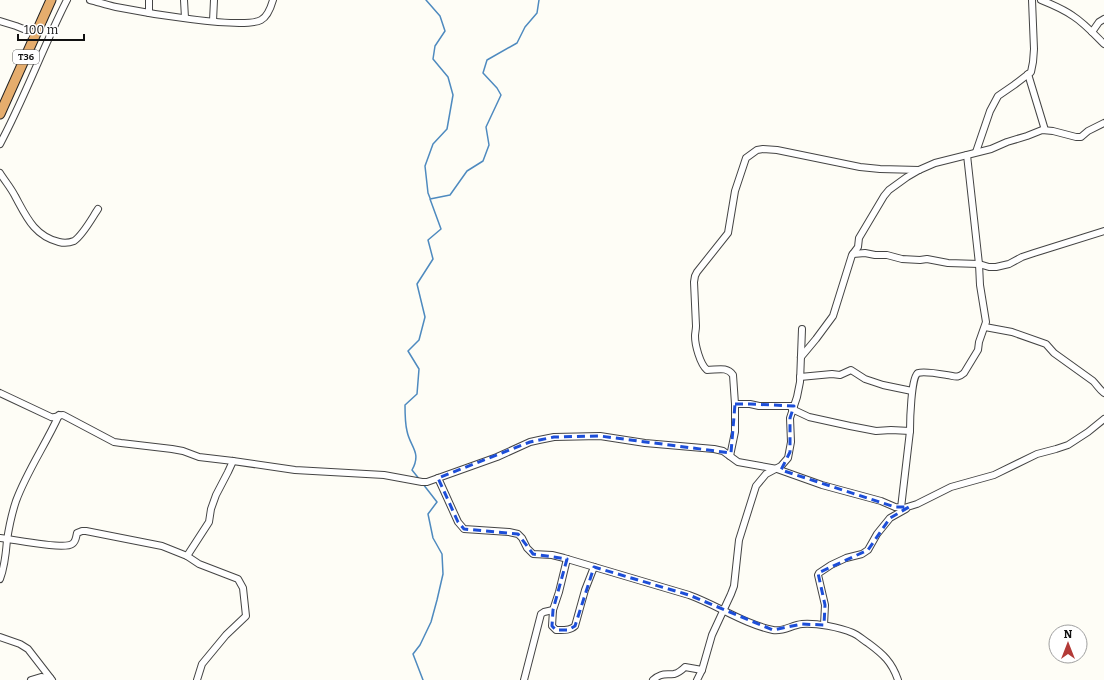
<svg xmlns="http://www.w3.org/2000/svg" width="1104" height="680" font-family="Bitter,serif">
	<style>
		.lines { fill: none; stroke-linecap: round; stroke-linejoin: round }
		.stream { stroke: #4e8abf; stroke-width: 1.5 }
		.minor-casing { stroke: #444; stroke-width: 8 }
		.highway-casing { stroke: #222; stroke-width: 11 }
		.minor { stroke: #fff; stroke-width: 6 }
		.highway { stroke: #e5ad6d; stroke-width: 9 }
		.marked { fill: none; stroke: #1d4ed8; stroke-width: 3; stroke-dasharray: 8 5; stroke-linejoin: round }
		.labels { text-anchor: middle; stroke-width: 4; stroke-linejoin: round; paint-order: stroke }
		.shield { fill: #fff; stroke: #585858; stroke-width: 1 }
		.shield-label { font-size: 9px; font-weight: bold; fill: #111 }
	</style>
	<rect width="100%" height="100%" fill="#fefdf6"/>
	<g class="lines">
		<!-- stream -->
		<g class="stream">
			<polyline points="426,0 440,16 445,31 435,46 433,59 448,77 453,95 447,129 433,144 425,166 428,193 430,198"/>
			<path d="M 420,480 L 412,470 C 422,452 410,447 407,431 C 405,423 405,413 405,405 L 417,394 L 419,369 L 408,351 L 419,340 L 425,317 L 417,284 L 433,259 L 428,240 L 441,229 L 430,199 L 450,195 L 467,171 L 483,161 L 489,145 L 486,127 L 501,95 L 497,88 L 483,73 L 487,60 L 517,43 L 525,27 L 537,13 L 539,0"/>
			<polyline points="423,680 413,654 420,645 431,622 437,600 443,574 442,554 433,538 428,514 437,502 423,484"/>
		</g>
		<!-- minor casing -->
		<g class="minor-casing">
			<g id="minor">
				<path d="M 90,0 C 98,2 107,5 116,7 C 141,12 242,30 261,20 C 267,17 271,7 273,0"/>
				<polyline points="149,0 149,13"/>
				<polyline points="184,0 185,18"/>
				<path d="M 1041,0 C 1051,4 1063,9 1073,16 C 1084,23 1094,34 1104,44"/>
				<polyline points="0,21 16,26 36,34"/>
				<polyline points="213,21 214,0"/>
				<polyline points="1092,32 1099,22 1104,19"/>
				<polyline points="1028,74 1045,130"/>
				<path d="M 0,144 C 25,97 43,47 67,0"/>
				<polyline points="976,152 990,111 998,96 1014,85 1031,72 1033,62 1034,49 1032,0"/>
				<path d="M 0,173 C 5,181 11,188 15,196 C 26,216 34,236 59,242 C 63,243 69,243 74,241 C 83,235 92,218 98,209"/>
				<polyline points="853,254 865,253 875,255 887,255 902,259 920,260 927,259 948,263 979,264 989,267 996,267 1009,264 1022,257 1034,253 1104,231"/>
				<path d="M 985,327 L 1012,332 L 1046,344 L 1054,353 L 1093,381 C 1097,385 1099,389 1104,393"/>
				<polyline points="801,357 816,339 833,316 852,255 858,247 859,238 884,196 889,190 907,177 919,170 935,163 991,149 1007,142 1027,136 1042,130 1053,131 1076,137 1081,137 1088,131 1104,123"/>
				<polyline points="800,377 832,374 840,375 851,370 865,379 883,385 912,391"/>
				<path d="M 0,393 L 51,417 C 55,418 59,415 63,415 L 114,442 L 121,443 L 172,449 L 183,451 L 199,457 L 233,461 L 295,470 L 384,475 L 422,482 L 427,482 L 497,457 L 530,442 L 539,440 L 554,437 L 600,436 L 645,443 L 714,449 L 723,451 L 738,462 L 777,469 L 822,485 L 881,501 L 895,507 L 904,508 L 917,504 L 951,487 L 994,475 L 1037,454 L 1056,449 L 1068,445 L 1088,432 L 1104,419"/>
				<polyline points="735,404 750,404 759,406 794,406"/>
				<polyline points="792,409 809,417 850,426 876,431 891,430 910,431"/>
				<path d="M 730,456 L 735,432 L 735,404 L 733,375 C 727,366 717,370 707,370 C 700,364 695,345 695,336 C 695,333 696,330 696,326 L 694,282 L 695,276 L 697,272 L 728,233 L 735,191 L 746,158 L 757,150 L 763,149 L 777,150 L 860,167 L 880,169 L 919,170"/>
				<path d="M 438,478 L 458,522 L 464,529 L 509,532 L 518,534 L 522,538 L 527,548 L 533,554 L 552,555 L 564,558 L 689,595 C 717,605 744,624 773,630 C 783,632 792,625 802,624 C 817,623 839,627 853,633 C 858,635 863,640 868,643 C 883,654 892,662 898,680"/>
				<path d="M 901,508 L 910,431 C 910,422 911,376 918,373 C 924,371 941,374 947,375 C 955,376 957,379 964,373 L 978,350 L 979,342 L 986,322 L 980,285 L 979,264 L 967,155"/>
				<path d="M 0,538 C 12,539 64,550 72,544 C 76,542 76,537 77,533 L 82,531 L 86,531 L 162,546 L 187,556 L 199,564 L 238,579 L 243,588 L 246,616 L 226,635 L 202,664 L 197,680"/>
				<polyline points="187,556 209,522 211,509 216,495 228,472 233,461"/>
				<path d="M 567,559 L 559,592 L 553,610 L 552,626 L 556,630 C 562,630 570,631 575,626 L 585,590 L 594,567"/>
				<path d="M 0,579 C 5,566 6,553 7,540 C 9,527 12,513 16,501 C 27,471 46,444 59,415"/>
				<polyline points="824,625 825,605 818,575 819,573 831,565 846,558 862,554 868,550 877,534 890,518 906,509"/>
				<polyline points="0,637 20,644 28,649 52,680"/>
				<polyline points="31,680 41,677 50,678"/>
				<polyline points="524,680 541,614 544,612 553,610"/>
				<path d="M 653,680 C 661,673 664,675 674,674 C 678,673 682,670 685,667 L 702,670"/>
				<polyline points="697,680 702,670 712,635 731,594 734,586 739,540 756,486 766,474 781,466 788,458 791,442 790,418 797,397 800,382 802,329"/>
			</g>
		</g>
		<!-- highway casing -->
		<g class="highway-casing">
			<polyline id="highway" points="0,114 51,0"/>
		</g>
		<!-- minor -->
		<use href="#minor" class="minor"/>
		<!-- highway -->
		<use href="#highway" class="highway"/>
	</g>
	<!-- marked area -->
	<path class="marked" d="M 735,404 L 750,404 L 794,406 L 790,418 L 790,452 L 781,470 L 895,507 L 909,507 L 890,518 L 868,550 L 818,573 L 825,605 L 824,625 L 802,624 L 773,630 L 689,595 L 594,567 L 575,626 L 568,630 L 556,630 L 552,626 L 553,610 L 567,559 L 533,554 L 518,534 L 464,529 L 458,522 L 438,478 L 530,442 L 554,437 L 600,436 L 731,453 Z"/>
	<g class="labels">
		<!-- shield labels -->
		<rect class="shield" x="13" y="50" width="26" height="14" rx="3"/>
		<g class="shield-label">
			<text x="26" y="60">T36</text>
		</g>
	</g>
	<!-- north arrow -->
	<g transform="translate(1068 644)"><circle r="19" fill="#ffffff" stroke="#a0a0a0"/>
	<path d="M0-3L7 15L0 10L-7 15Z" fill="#b33a37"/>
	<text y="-6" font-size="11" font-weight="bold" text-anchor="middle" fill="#111111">N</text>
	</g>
	<!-- scale -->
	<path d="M18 34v6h66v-6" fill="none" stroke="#111111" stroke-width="2"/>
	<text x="24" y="34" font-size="12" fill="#111111" stroke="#ffffff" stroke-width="3" paint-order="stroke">100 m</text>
</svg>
